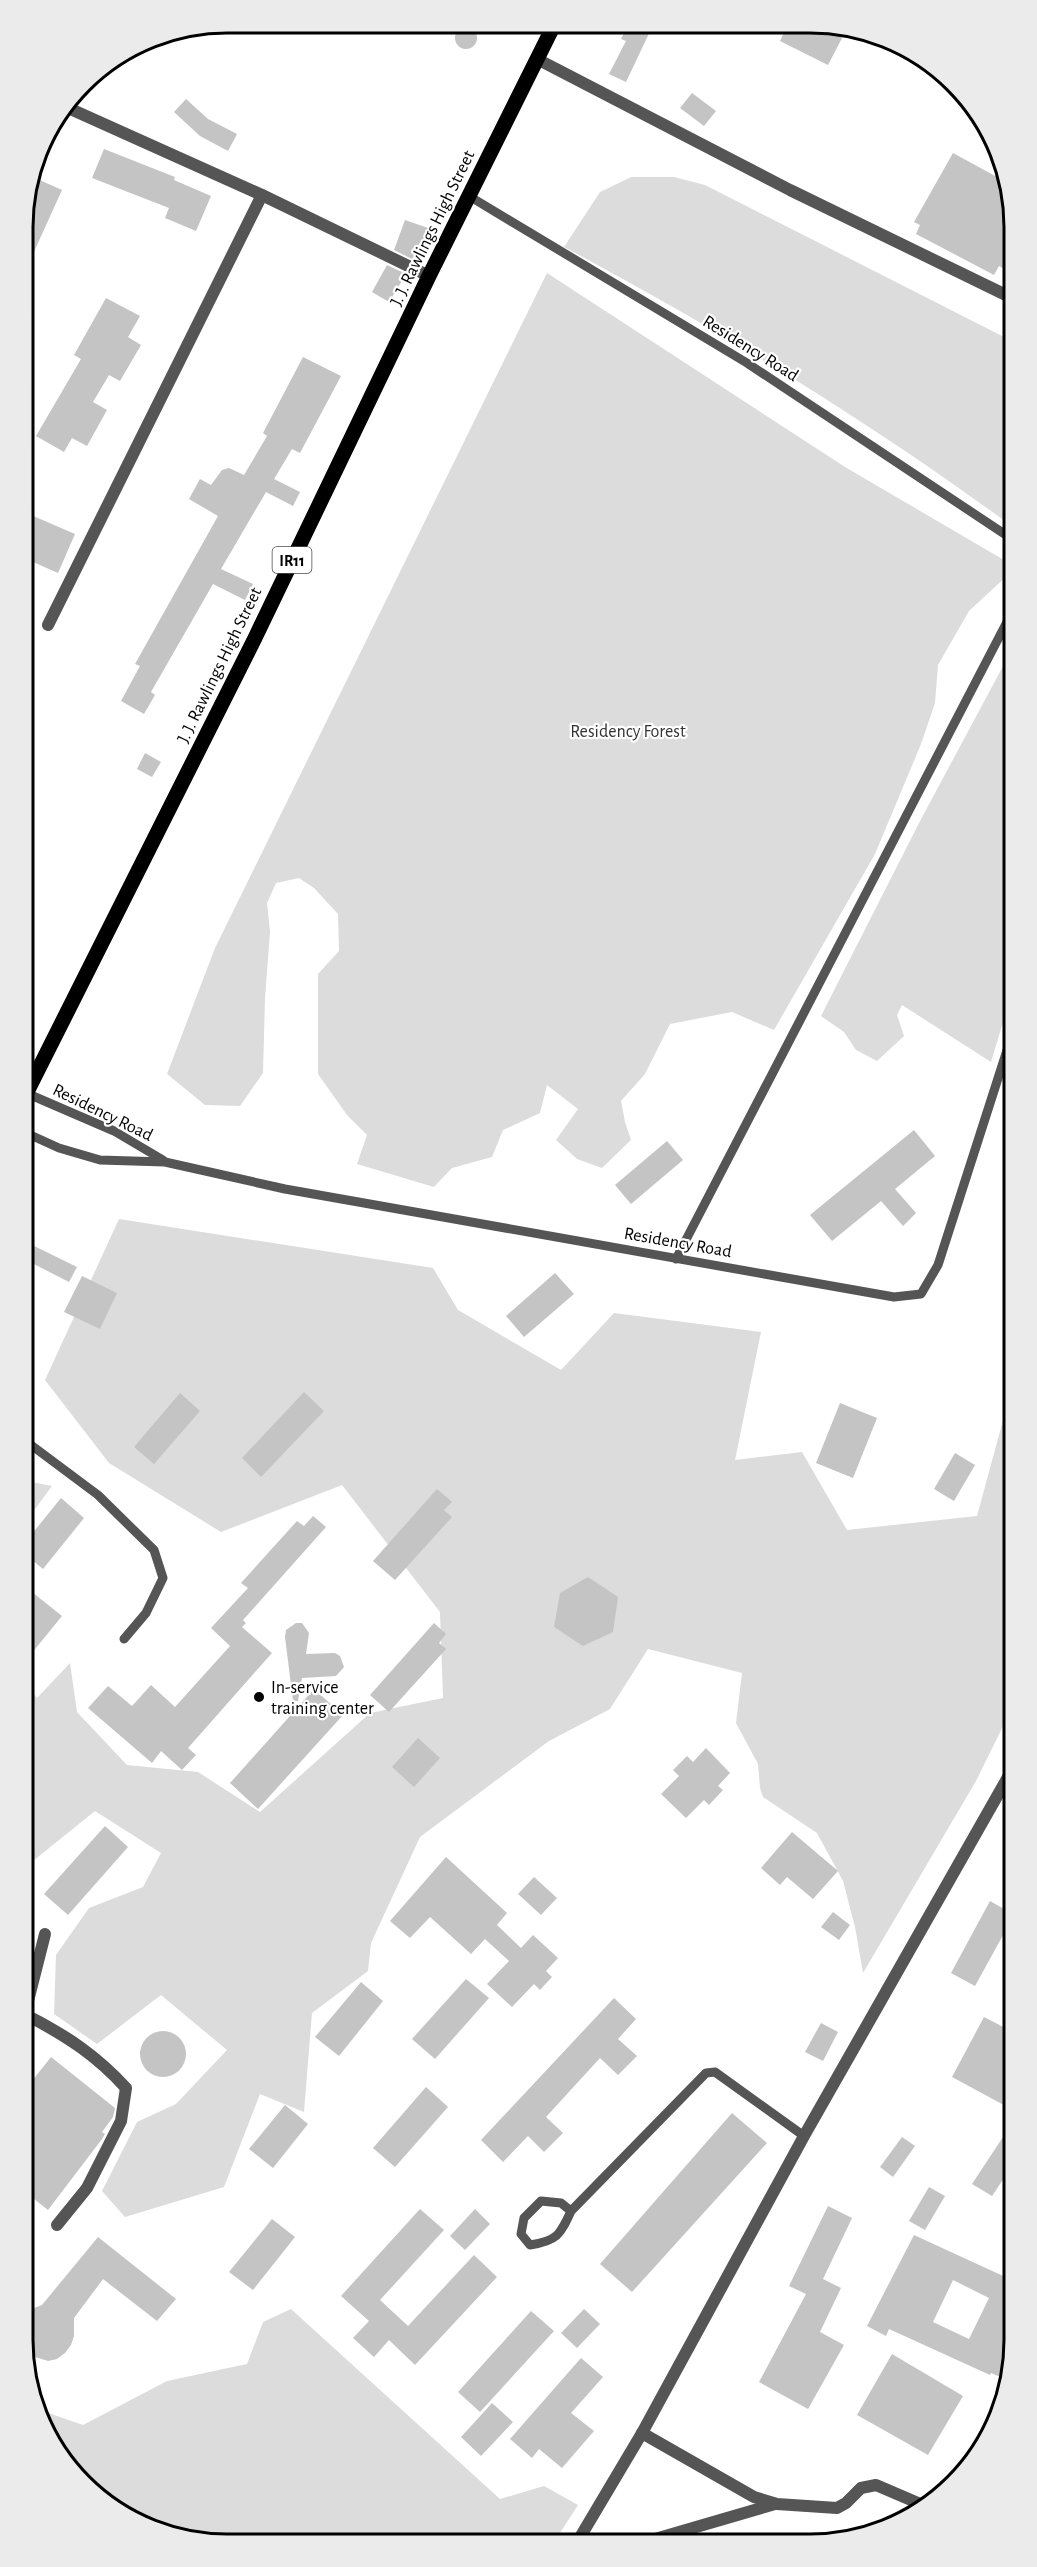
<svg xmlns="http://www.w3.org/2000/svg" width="1037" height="2567" font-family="'Alegreya Sans',sans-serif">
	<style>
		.green { fill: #dcdcdc }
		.building { fill: #c4c4c4; fill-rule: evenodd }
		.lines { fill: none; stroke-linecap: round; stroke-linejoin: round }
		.lane { stroke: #555; stroke-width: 9 }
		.street { stroke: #555; stroke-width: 12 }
		.primary { stroke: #000; stroke-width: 15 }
		.poi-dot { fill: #000; stroke: #fff; stroke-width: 2 }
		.labels { text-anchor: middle; stroke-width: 4.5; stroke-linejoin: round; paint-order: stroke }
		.shield { fill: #fff; stroke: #4c4c4c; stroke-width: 1.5 }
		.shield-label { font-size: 16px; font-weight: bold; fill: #000 }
		.street-label { font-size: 18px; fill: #000; stroke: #fff }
		.park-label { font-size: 18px; fill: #333; stroke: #fff }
		.poi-label { font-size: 18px; fill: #000; stroke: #fff; text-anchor: start }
		.rim { fill: none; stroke: #000; stroke-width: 3 }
	</style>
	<rect width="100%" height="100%" fill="#fff"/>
	<!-- green -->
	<g class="green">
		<path d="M 631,177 L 674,177 L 705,185 L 1008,339 L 1009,524 C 867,420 718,329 564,247 L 600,192 Z"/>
		<polygon points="547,273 845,467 1009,563 1009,574 969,611 938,665 935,703 921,744 875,854 774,1030 732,1012 670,1024 645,1074 621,1101 625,1122 631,1140 602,1168 577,1159 556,1140 578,1109 547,1085 540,1113 503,1130 492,1157 452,1168 434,1187 357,1164 367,1135 347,1115 318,1074 318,974 339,951 338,914 314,888 299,878 276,883 267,903 270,932 265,998 263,1073 240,1106 205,1105 167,1074 215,948"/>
		<polygon points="1009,655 1010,999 991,1062 902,1005 897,1015 904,1036 877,1061 856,1050 844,1032 821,1016 919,823"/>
		<polygon points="119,1219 433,1268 458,1310 561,1370 614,1313 761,1332 735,1460 802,1452 847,1530 977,1516 1008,1402 1011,1401 1012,1708 976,1781 863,1973 855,1927 843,1881 817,1833 763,1797 760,1788 758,1764 736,1723 742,1673 648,1649 610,1709 549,1741 420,1837 371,1943 368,1971 312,2013 304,2112 260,2094 224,2187 125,2217 102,2191 137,2122 176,2104 227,2050 161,1995 97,2044 54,2014 56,1955 89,1908 143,1887 161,1853 95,1811 28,1865 27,1684 37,1698 70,1663 77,1712 127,1765 198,1772 260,1812 370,1713 443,1698 440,1612 342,1485 221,1532 109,1463 45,1380"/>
		<polygon points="27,1481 52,1486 27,1520"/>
		<polygon points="291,2309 500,2499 544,2486 578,2505 556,2539 188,2541 136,2523 83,2485 40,2410 83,2425 167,2381 247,2364 263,2322"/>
	</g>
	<!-- building -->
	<g class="building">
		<polygon points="628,25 653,25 626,82 609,74 626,41 621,39"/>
		<polygon points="787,26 819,26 842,38 828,65 780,41"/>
		<circle cx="466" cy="38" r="11"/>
		<polygon points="692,93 716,111 704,126 680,108"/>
		<polygon points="186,99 208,119 237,134 228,151 200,136 174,112"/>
		<polygon points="104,149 175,177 174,180 211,196 196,231 165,218 169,208 92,178"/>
		<polygon points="953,153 1008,183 1008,271 999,266 994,275 916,234 920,225 914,222"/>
		<polygon points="35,178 62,190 23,276 23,213"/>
		<polygon points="405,220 431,229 421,256 417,254 414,260 394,250"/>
		<polygon points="387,265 406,274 389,302 372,292"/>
		<polygon points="106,298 140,316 128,337 141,345 120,381 109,375 93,402 107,410 87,446 72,438 64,452 36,436 81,359 74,355"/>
		<polygon points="303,357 341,376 300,453 292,449 274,479 300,492 293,506 266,492 221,569 253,584 245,600 213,584 151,692 155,695 144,714 121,701 140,666 135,664 218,516 189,499 200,479 211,485 222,470 229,468 244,475 267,436 263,433"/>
		<polygon points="24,512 75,534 58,573 24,558"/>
		<polygon points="145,753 161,762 152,777 137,769"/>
		<polygon points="914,1130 935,1156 895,1189 916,1213 903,1226 881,1201 832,1241 810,1215"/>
		<polygon points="667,1141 683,1160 631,1204 615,1185"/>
		<polygon points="26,1242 77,1267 69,1282 26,1260"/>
		<polygon points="555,1273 574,1294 524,1337 506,1316"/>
		<polygon points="82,1276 117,1293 100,1329 64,1312"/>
		<polygon points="304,1392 324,1411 261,1477 242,1458"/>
		<polygon points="180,1393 200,1411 154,1464 134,1447"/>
		<polygon points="840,1403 877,1418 853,1478 816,1463"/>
		<polygon points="955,1453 975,1465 954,1501 934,1489"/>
		<polygon points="437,1489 452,1502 444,1510 452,1517 395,1580 373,1561"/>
		<polygon points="61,1498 84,1518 43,1569 27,1556 27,1540"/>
		<polygon points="313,1516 326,1527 243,1620 246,1623 242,1627 272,1653 188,1748 196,1755 182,1770 161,1751 152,1763 88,1708 108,1686 132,1706 151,1685 175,1707 230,1646 211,1628 248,1588 241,1583 297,1521 304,1526"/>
		<polygon points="588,1577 618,1597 613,1632 583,1646 554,1627 560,1593"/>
		<polygon points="27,1588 62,1616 27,1659"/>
		<polygon points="296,1623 302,1623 309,1633 306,1654 335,1653 340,1656 344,1667 336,1676 302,1678 298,1701 293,1701 285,1637 286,1630"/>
		<polygon points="434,1623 446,1634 439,1643 446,1649 389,1712 370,1695"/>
		<polygon points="314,1689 343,1715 258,1809 230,1783"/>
		<polygon points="418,1738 440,1758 414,1787 392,1767"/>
		<polygon points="706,1748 730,1773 718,1786 723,1790 709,1805 704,1800 686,1818 661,1794 679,1776 673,1770 687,1756 693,1762"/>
		<polygon points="105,1826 128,1847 68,1915 44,1894"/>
		<polygon points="792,1832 838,1871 813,1899 787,1877 780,1885 761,1868"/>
		<polygon points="446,1857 507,1913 497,1925 521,1948 533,1935 558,1958 546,1971 552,1977 540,1990 534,1984 512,2007 487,1984 509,1961 485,1939 471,1954 430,1917 410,1938 390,1921"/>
		<polygon points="534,1877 557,1898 541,1915 518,1894"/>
		<polygon points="990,1901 1013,1914 1013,1917 975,1986 951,1973"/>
		<polygon points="833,1912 850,1925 839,1940 821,1927"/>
		<polygon points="466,1979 489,1998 435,2059 412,2039"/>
		<polygon points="361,1982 383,2001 339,2056 315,2037"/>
		<polygon points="614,1998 636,2019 618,2039 637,2056 618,2075 600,2058 546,2117 563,2133 544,2152 528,2136 503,2162 481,2140"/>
		<polygon points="984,2017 1013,2032 1013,2110 952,2077"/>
		<polygon points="821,2023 838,2032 823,2061 805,2052"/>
		<circle cx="163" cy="2054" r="23"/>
		<polygon points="51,2057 115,2108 113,2117 102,2132 105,2134 102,2139 48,2210 29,2195 28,2086"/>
		<polygon points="426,2087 448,2107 395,2167 373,2148"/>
		<polygon points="285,2105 308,2124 273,2168 249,2149"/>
		<polygon points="732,2113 767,2143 632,2292 600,2264"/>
		<polygon points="902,2137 915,2146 893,2177 880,2167"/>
		<polygon points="1003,2137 1013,2144 1014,2163 992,2196 972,2184"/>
		<polygon points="929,2187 945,2196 925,2230 909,2221"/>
		<polygon points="828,2206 852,2218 823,2279 841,2288 820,2332 844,2345 808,2409 759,2382 806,2294 789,2286"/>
		<polygon points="420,2209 444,2230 380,2300 408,2326 474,2255 497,2277 415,2365 389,2340 374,2357 353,2338 369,2321 341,2296"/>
		<polygon points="475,2209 490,2224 465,2250 450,2236"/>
		<polygon points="272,2219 295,2237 253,2290 229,2272"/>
		<path d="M 914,2235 L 1014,2281 L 1014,2353 L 1008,2380 L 991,2373 L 990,2375 L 889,2329 L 886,2336 L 867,2326 ZM 953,2280 L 989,2298 L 969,2339 L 933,2322 Z"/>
		<polygon points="98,2237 176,2299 157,2321 103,2279 74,2318 74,2336 71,2345 65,2353 57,2359 48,2361 29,2355 29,2310 42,2305"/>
		<polygon points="584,2309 600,2324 577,2348 561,2333"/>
		<polygon points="531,2311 554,2331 480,2412 458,2392"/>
		<polygon points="892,2354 963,2396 928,2455 857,2415"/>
		<polygon points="581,2358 603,2377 571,2413 594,2431 562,2468 539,2449 532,2458 510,2439"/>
		<polygon points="492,2403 513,2422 481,2456 461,2437"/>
	</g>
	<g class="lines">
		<!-- lane -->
		<g class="lane">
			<polyline points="469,196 747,363 1009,537"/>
			<polyline points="26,1093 114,1131 163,1160"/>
			<polyline points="26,1133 59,1148 100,1160 165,1162 285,1189 894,1297 921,1294 938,1265 1010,1041"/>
			<polyline points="676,1259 1009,618"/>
			<polyline points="27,1442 98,1495 154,1550 163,1578 146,1613 124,1639"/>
			<path d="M 571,2211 L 561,2203 L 541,2201 L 524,2218 L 521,2234 L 530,2245 C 557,2241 560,2235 571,2211 L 706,2073 L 715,2072 L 804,2136"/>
		</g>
		<!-- street -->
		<g class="street">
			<polyline points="537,59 790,190 1008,296"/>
			<polyline points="66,107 262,195 429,276"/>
			<polyline points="48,625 262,195"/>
			<polyline points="28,2001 45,1934"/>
			<path d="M 28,2016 C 67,2036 97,2056 126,2088 L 121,2121 L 87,2188 L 57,2225"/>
			<polyline points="642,2433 754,2497 777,2504 837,2508 846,2503 861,2488 876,2485 925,2506"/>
			<polyline points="579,2539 642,2433 804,2136 1012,1770"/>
			<polyline points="655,2539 775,2504"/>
		</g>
		<!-- primary -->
		<polyline class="primary" points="26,1094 255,638 429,276 554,25"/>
	</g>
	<!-- markers -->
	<circle class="poi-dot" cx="259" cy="1697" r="6"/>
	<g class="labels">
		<!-- shield labels -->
		<rect class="shield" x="272.5" y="547" width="39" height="26" rx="4.5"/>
		<g class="shield-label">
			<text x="292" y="566">IR11</text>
		</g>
		<!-- street labels -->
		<g class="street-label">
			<text transform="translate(432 228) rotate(-64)" y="6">J. J. Rawlings High Street</text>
			<text transform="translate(751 348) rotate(32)" y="6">Residency Road</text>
			<text transform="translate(219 665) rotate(-64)" y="6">J. J. Rawlings High Street</text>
			<text transform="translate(103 1112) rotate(26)" y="6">Residency Road</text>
			<text transform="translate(678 1242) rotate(10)" y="6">Residency Road</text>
		</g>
		<!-- park labels -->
		<g class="park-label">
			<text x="628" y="737">Residency Forest</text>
		</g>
		<!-- poi labels -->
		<g class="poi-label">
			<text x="271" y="1693">In-service<tspan x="271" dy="21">training center</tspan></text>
		</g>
	</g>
	<!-- crop -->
	<path d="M0 0H1037V2567H0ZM227 33H810A194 194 0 0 1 1004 227V2340A194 194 0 0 1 810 2534H227A194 194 0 0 1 33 2340V227A194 194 0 0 1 227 33Z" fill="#ebebeb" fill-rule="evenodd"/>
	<path class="rim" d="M227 33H810A194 194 0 0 1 1004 227V2340A194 194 0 0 1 810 2534H227A194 194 0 0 1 33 2340V227A194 194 0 0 1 227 33Z"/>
</svg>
